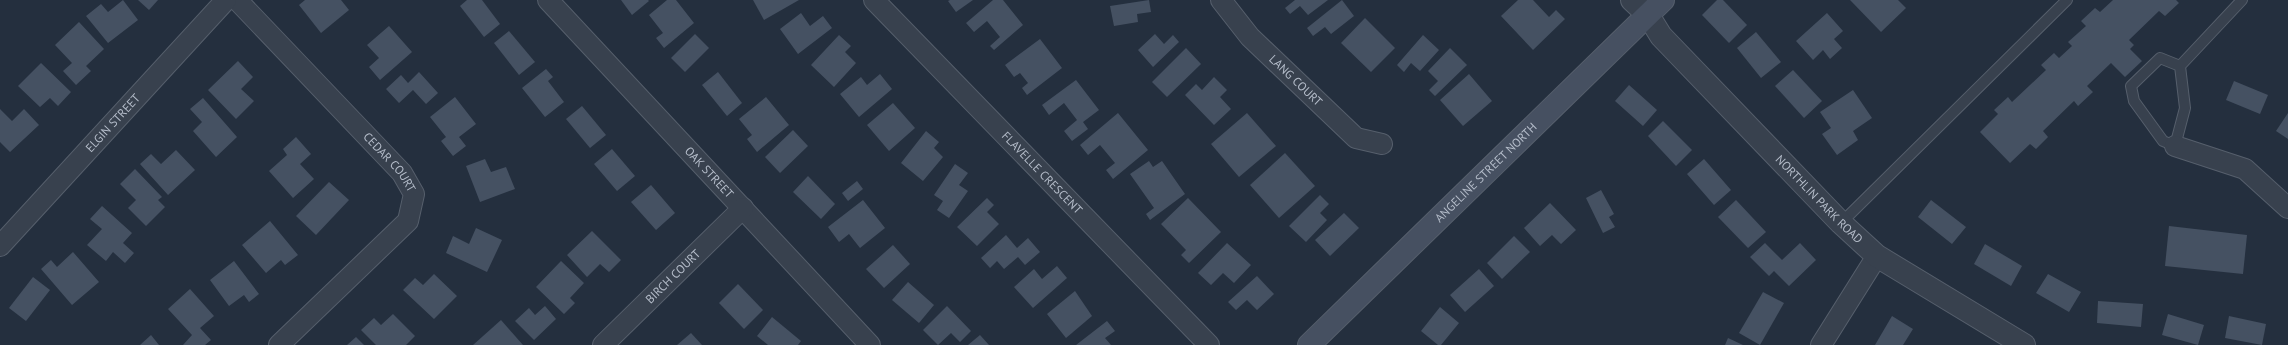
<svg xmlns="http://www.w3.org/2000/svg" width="2288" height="345" font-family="'PT Sans',sans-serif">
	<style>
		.building { fill: #455162 }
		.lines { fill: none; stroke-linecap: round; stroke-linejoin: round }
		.service-casing { stroke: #565f6c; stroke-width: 12 }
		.minor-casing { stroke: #565f6c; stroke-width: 22 }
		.tertiary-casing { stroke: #565f6c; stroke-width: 24 }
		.secondary-casing { stroke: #565f6c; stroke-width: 24 }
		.service { stroke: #38414e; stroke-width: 10 }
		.minor { stroke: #38414e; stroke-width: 20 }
		.tertiary { stroke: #38414e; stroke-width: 22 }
		.secondary { stroke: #465061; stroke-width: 22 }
		.labels { text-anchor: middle; stroke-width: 4; stroke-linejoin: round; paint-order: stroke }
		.street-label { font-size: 12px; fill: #b4bcc9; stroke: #1d2633 }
	</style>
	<rect width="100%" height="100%" fill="#242f3e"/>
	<!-- building -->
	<g class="building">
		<polygon points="123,0 138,20 108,43 86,16 101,4 108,12"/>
		<polygon points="138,0 158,0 149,10"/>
		<polygon points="305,0 341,0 349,10 321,33 299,5"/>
		<polygon points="467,0 482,0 500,24 484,37 460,6"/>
		<polygon points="621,0 648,0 649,1 632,15"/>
		<polygon points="667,0 676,0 694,23 664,48 656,38 663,33 649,15"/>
		<polygon points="753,0 799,0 764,20"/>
		<polygon points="950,0 973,0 956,12 948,1"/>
		<polygon points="993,0 1003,0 1023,25 994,50 990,46 1000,37 987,21 974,32 966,23"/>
		<polygon points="1149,0 1151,12 1137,14 1138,22 1114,26 1110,6"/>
		<polygon points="1295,0 1328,0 1308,15 1300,6 1290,14 1285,8"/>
		<polygon points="1342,0 1354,16 1331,34 1325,27 1313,36 1307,28"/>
		<polygon points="1518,0 1533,0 1549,17 1556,10 1565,19 1533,50 1501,16"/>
		<polygon points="1717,0 1723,0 1747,25 1729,43 1702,15"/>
		<polygon points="1850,0 1898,0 1906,8 1881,32"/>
		<polygon points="2113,0 2176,0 2179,3 2165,16 2159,11 2129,40 2134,45 2130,49 2142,61 2125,77 2111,63 2087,86 2093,92 2078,106 2074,101 2043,131 2048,137 2036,149 2030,144 2010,163 1980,132 1998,114 1994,110 2008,97 2012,102 2046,70 2041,65 2054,53 2059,58 2072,46 2068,42 2086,26 2081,21 2095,8 2100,12"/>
		<polygon points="801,13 810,26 823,16 832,28 798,54 780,29"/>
		<polygon points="1827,13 1843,31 1834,39 1842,48 1830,59 1823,50 1813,60 1796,41"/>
		<polygon points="1365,18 1395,48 1371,72 1341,43"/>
		<polygon points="79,22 104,49 86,66 91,71 76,85 63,71 72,63 55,45"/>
		<polygon points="389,26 412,52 380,80 369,67 379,58 367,45"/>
		<polygon points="509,31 535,62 519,75 494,43"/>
		<polygon points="1756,32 1781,62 1761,78 1737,48"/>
		<polygon points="695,34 709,48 685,72 671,58"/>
		<polygon points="1155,34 1164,44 1173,35 1179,42 1153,67 1138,50"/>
		<polygon points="839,35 851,46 845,52 856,63 834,87 811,65"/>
		<polygon points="1423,35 1439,50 1420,71 1411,63 1404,72 1397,65"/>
		<polygon points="1040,39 1062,68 1027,95 1022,88 1028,83 1020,73 1014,77 1005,65"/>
		<polygon points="1186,48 1201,64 1167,97 1152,82"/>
		<polygon points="1450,48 1467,65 1435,96 1429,90 1438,81 1428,71"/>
		<polygon points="238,61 253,77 241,89 254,101 236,119 208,90"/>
		<polygon points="41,63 71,92 58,106 50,98 40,107 18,86"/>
		<polygon points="546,69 553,77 548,81 564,102 545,117 522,88"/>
		<polygon points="1793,70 1822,101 1804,118 1775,86"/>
		<polygon points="419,72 438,93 426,104 413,90 399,103 386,89 401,75 408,83"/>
		<polygon points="718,72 742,103 727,116 702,85"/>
		<polygon points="880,74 892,89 859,117 840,94 861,77 867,85"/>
		<polygon points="1469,74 1492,101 1463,126 1440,100"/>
		<polygon points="1214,77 1227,90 1220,97 1231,109 1214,125 1185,95 1196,84 1202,90"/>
		<polygon points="1076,80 1099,110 1083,122 1088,129 1072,141 1064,131 1077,120 1064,103 1049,115 1042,105"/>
		<polygon points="2234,81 2268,95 2260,114 2226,100"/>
		<polygon points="1629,85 1657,110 1643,126 1615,101"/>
		<polygon points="1853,90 1872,118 1853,131 1858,140 1837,155 1822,134 1831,128 1820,112"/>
		<polygon points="455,97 476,124 459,137 466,146 453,156 441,141 446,137 430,117"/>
		<polygon points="766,97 789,125 757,152 747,139 752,135 739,119"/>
		<polygon points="203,98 237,137 216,157 193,131 202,122 190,109"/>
		<polygon points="893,103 915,128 889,151 867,125"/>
		<polygon points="582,106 606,135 590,148 566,119"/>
		<polygon points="0,109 12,121 24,109 39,125 10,152 0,142"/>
		<polygon points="1118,113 1148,150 1113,179 1106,170 1115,163 1100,145 1088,155 1080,145"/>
		<polygon points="1247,113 1276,146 1239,177 1211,144"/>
		<polygon points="2288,113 2288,139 2276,131"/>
		<polygon points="1663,121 1692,150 1676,166 1648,136"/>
		<polygon points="793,130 808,146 780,173 765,157"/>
		<polygon points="926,131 939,142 934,148 943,157 923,181 901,163"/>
		<polygon points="296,137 311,154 300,164 314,179 293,198 269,171 287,155 283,149"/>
		<polygon points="612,149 635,176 617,191 594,164"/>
		<polygon points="176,150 195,170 168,195 140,164 151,154 161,164"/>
		<polygon points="1285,153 1315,186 1279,218 1250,185"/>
		<polygon points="485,159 491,172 506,167 515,189 480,202 466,166"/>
		<polygon points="1704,159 1731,190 1714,205 1687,174"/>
		<polygon points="1149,161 1153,167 1162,161 1185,194 1150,220 1146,214 1154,208 1130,174"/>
		<polygon points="955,164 968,173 959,185 968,191 949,218 937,210 943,201 934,195"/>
		<polygon points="135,169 162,197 158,200 165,207 146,226 128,208 136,200 120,184"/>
		<polygon points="808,176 835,204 821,219 793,192"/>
		<polygon points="857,181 863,189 848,201 842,193"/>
		<polygon points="329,182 349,200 316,235 296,216"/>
		<polygon points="651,185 675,213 656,230 631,202"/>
		<polygon points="1601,190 1614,214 1609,217 1615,227 1603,233 1586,198"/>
		<polygon points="1320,195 1329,204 1320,213 1327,220 1306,242 1289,226"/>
		<polygon points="987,198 994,205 987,212 999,224 977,246 957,227"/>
		<polygon points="1188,198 1221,232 1189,263 1181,255 1186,250 1161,224"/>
		<polygon points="863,200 885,228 860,248 849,234 839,242 828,227"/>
		<polygon points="1736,200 1766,232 1748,248 1718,217"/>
		<polygon points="1931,200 1966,227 1952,244 1918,217"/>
		<polygon points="1550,203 1576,230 1561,244 1552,235 1540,246 1524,228"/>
		<polygon points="102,206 132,233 123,243 134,253 125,263 113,252 106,261 87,245 102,229 90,219"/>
		<polygon points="1344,213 1359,228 1330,256 1315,240"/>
		<polygon points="270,221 298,255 285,265 281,260 266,273 242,245"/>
		<polygon points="2169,226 2247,235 2243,274 2165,266"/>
		<polygon points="476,228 502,240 487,272 446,253 453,236 469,244"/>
		<polygon points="592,231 621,260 609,272 600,264 587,277 567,255"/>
		<polygon points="1006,235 1017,248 1028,238 1040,252 1025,265 1018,257 1004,269 997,261 990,268 981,258"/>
		<polygon points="1514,236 1530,252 1502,279 1487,263"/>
		<polygon points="1227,243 1251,265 1234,283 1223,273 1211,285 1198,273"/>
		<polygon points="1765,243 1782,260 1800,243 1816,260 1789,286 1774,271 1769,276 1750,257"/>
		<polygon points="1985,244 2022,266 2011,286 1974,264"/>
		<polygon points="893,245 910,264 884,288 866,269"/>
		<polygon points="73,252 99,282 72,305 41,269 51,260 57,267"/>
		<polygon points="234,261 259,294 249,302 244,295 229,306 210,280"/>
		<polygon points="561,261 584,283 570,298 575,303 564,314 536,287"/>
		<polygon points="1057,266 1067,278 1033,308 1014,287 1034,269 1042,279"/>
		<polygon points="1479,269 1494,286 1465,312 1450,295"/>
		<polygon points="434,274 457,296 434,319 403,290 415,278 423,285"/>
		<polygon points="2048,274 2081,292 2069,312 2036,293"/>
		<polygon points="1257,276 1274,294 1257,310 1247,300 1236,310 1228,302"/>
		<polygon points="33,277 50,290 26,321 9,308"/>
		<polygon points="908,282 934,305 919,323 892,300"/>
		<polygon points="738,284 763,310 744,329 719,303"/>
		<polygon points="190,289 214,316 200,328 211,340 205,345 183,345 192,335 168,309"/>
		<polygon points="1075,291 1092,316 1066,338 1047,314"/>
		<polygon points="1763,292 1784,303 1760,345 1739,333"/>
		<polygon points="2098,301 2143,304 2141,327 2097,323"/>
		<polygon points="545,306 556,319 534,340 515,321 529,308 535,315"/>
		<polygon points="947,306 971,331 960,342 951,333 938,345 923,330"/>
		<polygon points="1440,307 1459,323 1441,345 1438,345 1421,331"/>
		<polygon points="393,314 415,336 406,345 376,345 361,330 374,318 381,325"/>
		<polygon points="2168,314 2204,325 2198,345 2162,335"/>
		<polygon points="1892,316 1913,329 1903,345 1875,345"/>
		<polygon points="2229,316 2266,324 2262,345 2225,338"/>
		<polygon points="772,317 801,341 798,345 768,345 757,336"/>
		<polygon points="501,320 523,345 473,345"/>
		<polygon points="1107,321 1115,331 1105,338 1111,345 1076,345"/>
		<polygon points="691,333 702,345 677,345"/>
		<polygon points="151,335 159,345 140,345"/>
		<polygon points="980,335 989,345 968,345"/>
		<polygon points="356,337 364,345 347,345"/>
		<polygon points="1728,338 1743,345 1725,345"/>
	</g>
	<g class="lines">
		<!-- service casing -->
		<g class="service-casing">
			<g id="service">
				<polyline points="2180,66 2160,58 2131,86 2134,101 2163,141 2175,146 2185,108 2180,66 2242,0"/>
				<polyline points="1841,223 2067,0"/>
			</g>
		</g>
		<!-- minor casing -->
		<g class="minor-casing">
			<g id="minor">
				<path id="s1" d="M 237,0 L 402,173 L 414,194 L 408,221 L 279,345"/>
				<path id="s2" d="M 548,0 L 870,345"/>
				<path id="s3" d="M 874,0 L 1209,345"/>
				<path id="s4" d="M 1221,0 L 1250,37 L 1356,138 L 1382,144"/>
				<polyline points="2175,146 2245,169 2288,208"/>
				<path id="s5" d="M 0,246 L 226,0"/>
				<path id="s6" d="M 603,345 L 743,208"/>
				<polyline points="1821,345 1877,256"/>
			</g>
		</g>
		<!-- tertiary casing -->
		<g class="tertiary-casing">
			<g id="tertiary">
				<path id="s7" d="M 1632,0 L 1648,15 L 1661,36 L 1841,223 L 1877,256 L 2024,345"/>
			</g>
		</g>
		<!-- secondary casing -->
		<g class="secondary-casing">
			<g id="secondary">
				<path id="s8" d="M 1309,345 L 1663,0"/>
			</g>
		</g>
		<!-- service -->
		<use href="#service" class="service"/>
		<!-- minor -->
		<use href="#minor" class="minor"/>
		<!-- tertiary -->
		<use href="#tertiary" class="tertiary"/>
		<!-- secondary -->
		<use href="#secondary" class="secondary"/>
	</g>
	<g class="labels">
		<!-- street labels -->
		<g class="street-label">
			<text dy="4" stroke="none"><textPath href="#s4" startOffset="110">LANG COURT</textPath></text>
			<text dy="4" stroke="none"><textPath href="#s5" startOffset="167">ELGIN STREET</textPath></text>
			<text dy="4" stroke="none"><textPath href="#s1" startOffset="223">CEDAR COURT</textPath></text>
			<text dy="4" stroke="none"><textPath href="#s2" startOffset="236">OAK STREET</textPath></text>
			<text dy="4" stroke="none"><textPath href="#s3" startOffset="241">FLAVELLE CRESCENT</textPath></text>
			<text dy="4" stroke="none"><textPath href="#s8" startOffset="247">ANGELINE STREET NORTH</textPath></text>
			<text dy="4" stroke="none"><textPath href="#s7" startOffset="274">NORTHLIN PARK ROAD</textPath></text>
			<text dy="4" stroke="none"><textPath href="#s6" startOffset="98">BIRCH COURT</textPath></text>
		</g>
	</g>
</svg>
